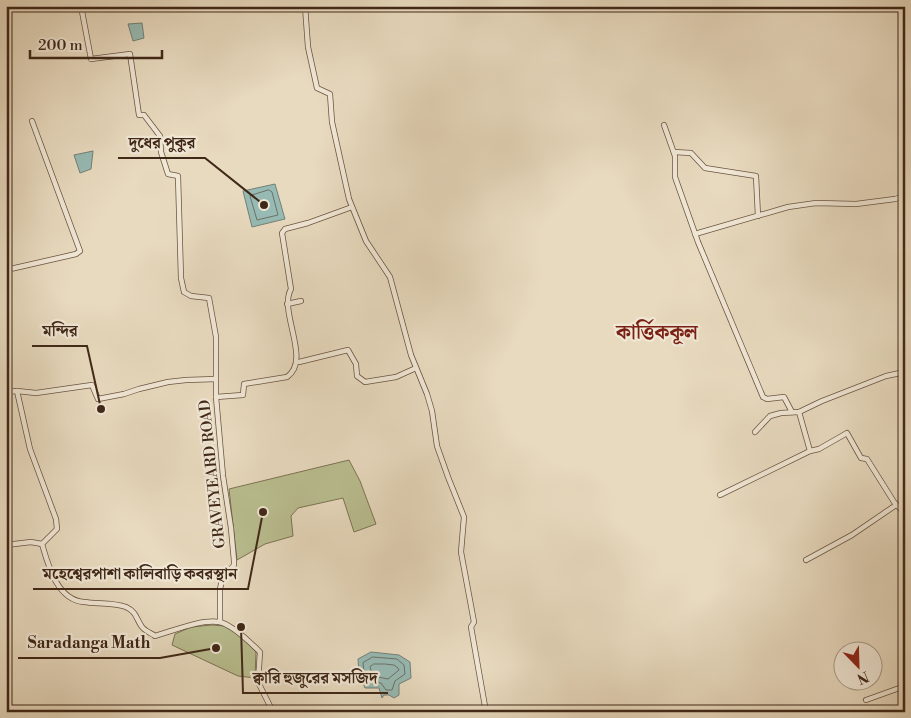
<svg xmlns="http://www.w3.org/2000/svg" width="911" height="718" font-family="'Libre Bodoni','Noto Serif Bengali',serif">
	<style>
		.green { fill: #b9be90; stroke: #7c7354 }
		.water { fill: #97bab4; stroke: #748076 }
		.lines { fill: none; stroke-linecap: round; stroke-linejoin: round }
		.shore { stroke: #6c7166; stroke-width: 1 }
		.street-casing { stroke: #6a5442; stroke-width: 6 }
		.street { stroke: #f0e7d5; stroke-width: 4.5 }
		.labels { text-anchor: middle; stroke-width: 4.5; stroke-linejoin: round; paint-order: stroke }
		.street-label { font-size: 15px; fill: #402818; stroke: #f0e7d5 }
		.district-label { font-size: 20px; font-weight: bold; fill: #7a1f14; stroke: #f0e7d5 }
		.leader { fill: none; stroke: #402818; stroke-width: 2 }
		.callout-dot { fill: #402818; stroke: #f0e7d5; stroke-width: 2 }
		.callout-label { font-size: 16px; text-anchor: middle; font-weight: bold; fill: #402818; stroke: #f0e7d5; stroke-width: 4.5; stroke-linejoin: round; paint-order: stroke }
	</style>
	<rect width="100%" height="100%" fill="#e8dabf"/>
	<filter id="stains"><feTurbulence type="fractalNoise" baseFrequency=".004" numOctaves="4"/><feColorMatrix values="0 0 0 0 .2 0 0 0 0 .09 0 0 0 0 .02 0 0 0 .5 -.17"/></filter>
	<radialGradient id="worn" r=".72"><stop offset=".6" stop-color="#630" stop-opacity="0"/><stop offset="1" stop-color="#630" stop-opacity=".3"/></radialGradient>
	<!-- green -->
	<g class="green">
		<polygon points="349,460 360,481 376,524 354,532 343,498 298,508 291,516 293,536 265,544 237,560 229,489"/>
		<polygon points="212,625 225,626 239,635 256,652 255,678 238,676 172,645 175,634 191,627"/>
	</g>
	<!-- water -->
	<g class="water">
		<polygon points="142,23 144,38 133,41 128,24"/>
		<polygon points="93,151 91,169 80,173 74,155"/>
		<polygon points="275,184 285,219 252,227 243,191"/>
		<polygon points="371,652 399,655 410,662 411,678 399,684 399,695 394,698 389,695 384,695 382,698 379,688 365,688 359,674 358,659"/>
	</g>
	<g class="lines">
		<!-- shore -->
		<g class="shore">
			<polygon points="269,190 272,192 278,215 257,220 250,196"/>
			<polygon points="373,657 397,659 404,665 405,674 395,681 392,690 386,690 381,683 368,681 364,672 363,663"/>
			<polygon points="374,664 385,664 394,665 398,668 399,670 388,679 373,676 370,667"/>
		</g>
		<!-- street casing -->
		<g class="street-casing">
			<g id="street">
				<polyline points="81,6 91,59 130,54 139,115 144,115 160,136 161,152 168,174 178,176 181,278 184,292 191,296 209,298 216,337 216,397 223,476 231,528 234,561 234,565 222,580 220,589 220,622"/>
				<polyline points="305,6 308,47 317,88 330,94 332,122 349,199 366,241 390,277 411,355 427,394 432,411 437,446 448,477 464,517 461,552 474,622 471,627 486,712"/>
				<polyline points="664,125 675,156 675,177 698,242 763,397 767,399 784,397 792,412"/>
				<polyline points="674,152 691,153 705,168 756,176 758,216"/>
				<polyline points="695,234 788,207 816,203 856,204 895,199 905,196"/>
				<polyline points="6,270 76,254 80,251 32,121"/>
				<polyline points="287,304 301,301"/>
				<polyline points="299,362 348,350 356,364 357,376 365,382 396,377 416,368"/>
				<polyline points="17,391 36,393 92,385 98,399 124,394 139,389 168,382 186,380 216,379"/>
				<polyline points="6,392 17,391 30,449 56,519 57,529 42,544"/>
				<path d="M 216,397 L 243,395 L 244,384 L 287,377 C 312,360 278,312 291,289 L 282,233 L 285,229 L 308,223 L 352,207"/>
				<polyline points="755,432 770,416 781,413 799,412 822,401 886,376 905,372"/>
				<polyline points="810,451 819,449 847,433 861,458 867,459 894,502 905,514"/>
				<polyline points="720,495 810,451 799,412"/>
				<path d="M 42,544 C 48,565 57,600 84,602 C 97,604 113,602 126,607 C 137,612 136,619 142,627 C 145,631 151,633 155,636 C 173,631 201,619 219,622 C 231,624 252,644 260,652 L 258,682 L 273,712"/>
				<polyline points="6,545 31,542 42,544"/>
				<polyline points="806,560 852,535 896,505"/>
				<polyline points="866,700 905,686"/>
			</g>
		</g>
		<!-- street -->
		<use href="#street" class="street"/>
	</g>
	<g class="labels">
		<!-- street labels -->
		<g class="street-label">
			<text transform="translate(212 474) rotate(-96)" y="5">GRAVEYEARD ROAD</text>
		</g>
		<!-- district labels -->
		<g class="district-label">
			<text x="657" y="339">কার্ত্তিককূল</text>
		</g>
	</g>
	<!-- callouts -->
	<path class="leader" d="M264 205L205 158H118M101 409L87 346H32M263 512L248 589H33M216 648L160 658H18M241 627L243 693H388"/>
	<g class="callout-dot">
		<circle cx="264" cy="205" r="5"/>
		<circle cx="101" cy="409" r="5"/>
		<circle cx="263" cy="512" r="5"/>
		<circle cx="216" cy="648" r="5"/>
		<circle cx="241" cy="627" r="5"/>
	</g>
	<g class="callout-label">
		<text x="162" y="148">দুধের পুকুর</text>
		<text x="60" y="336">মন্দির</text>
		<text x="140" y="579">মহেশ্বেরপাশা কালিবাড়ি কবরস্থান</text>
		<text x="89" y="648">Saradanga Math</text>
		<text x="315" y="683">ক্বারি হুজুরের মসজিদ</text>
	</g>
	<!-- margin -->
	<rect width="911" height="718" fill="none" stroke="#e8dabf" stroke-width="25"/>
	<rect x="8" y="8" width="896" height="703" fill="none" stroke="#402818" stroke-width="2.5"/>
	<rect x="12" y="12" width="886" height="693" fill="none" stroke="#402818"/>
	<!-- north arrow -->
	<g transform="translate(858 666) rotate(157)"><circle r="24" fill="#f0e7d5" stroke="#aa9b89"/>
	<path d="M0-4L9 19L0 12L-9 19Z" fill="#8f2418"/>
	<text y="-8" font-size="14" font-weight="bold" text-anchor="middle" fill="#402818">N</text>
	</g>
	<!-- scale -->
	<path d="M30 50v8h132v-8" fill="none" stroke="#402818" stroke-width="2.5"/>
	<text x="38" y="50" font-size="15" fill="#402818" stroke="#f0e7d5" stroke-width="4" paint-order="stroke">200 m</text>
	<rect width="100%" height="100%" filter="url(#stains)"/>
	<rect width="100%" height="100%" fill="url(#worn)"/>
</svg>
